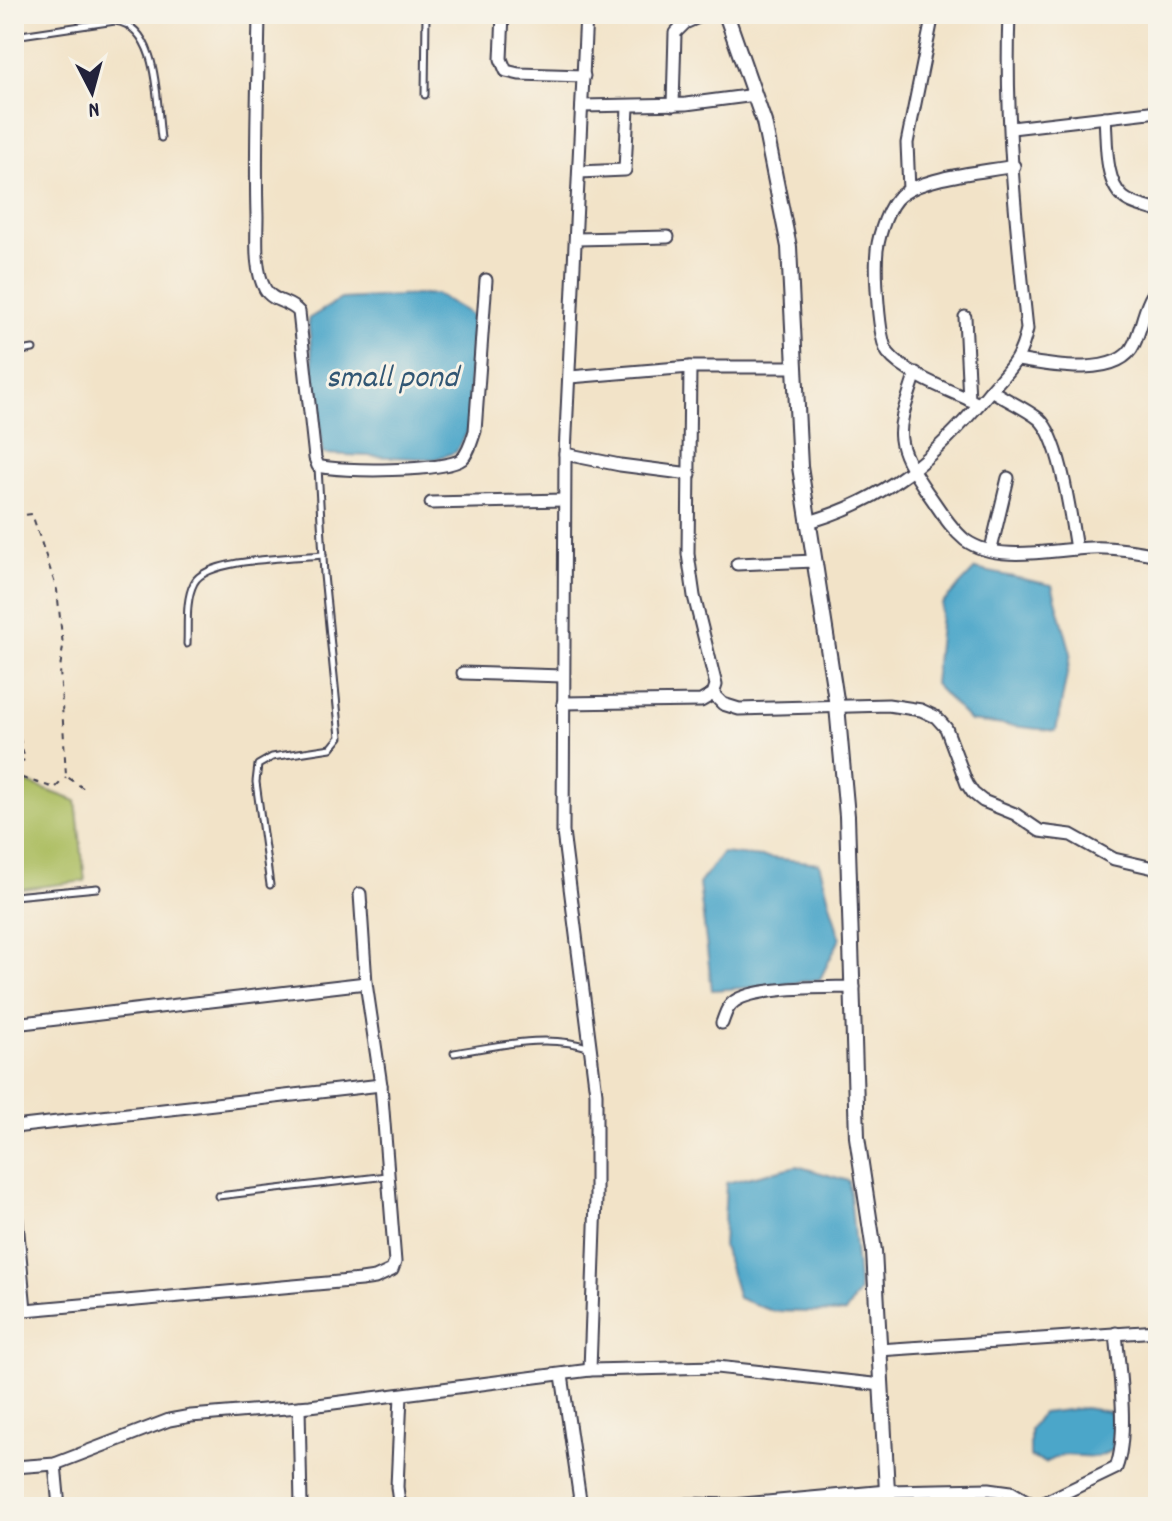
<svg xmlns="http://www.w3.org/2000/svg" width="1172" height="1521" font-family="Dekko,sans-serif">
	<style>
		.green { fill: #acbd61; stroke: #67704e; stroke-width: 2 }
		.water { fill: #4ba6c9; stroke: #366482; stroke-width: 2 }
		.lines { fill: none; stroke-linecap: round; stroke-linejoin: round }
		.service-casing { stroke: #413f50; stroke-width: 9 }
		.minor-casing { stroke: #413f50; stroke-width: 15 }
		.tertiary-casing { stroke: #413f50; stroke-width: 18 }
		.path { stroke: #413f50; stroke-width: 2; stroke-dasharray: 6 6; stroke-linecap: butt }
		.service { stroke: #fff; stroke-width: 5 }
		.minor { stroke: #fff; stroke-width: 11 }
		.tertiary { stroke: #fff; stroke-width: 14 }
		.labels { text-anchor: middle; stroke-width: 6; stroke-linejoin: round; paint-order: stroke }
		.water-label { font-size: 32px; font-style: italic; fill: #325774; stroke: #f7f3e8 }
	</style>
	<rect width="100%" height="100%" fill="#f7f3e8"/>
	<filter id="ink" filterUnits="userSpaceOnUse"><feTurbulence type="fractalNoise" baseFrequency=".0125" numOctaves="2"/><feDisplacementMap in="SourceGraphic" scale="16" xChannelSelector="R" yChannelSelector="G"/><feConvolveMatrix kernelMatrix="1 2 1 2 8 2 1 2 1" color-interpolation-filters="sRGB"/></filter>
	<filter id="wash" filterUnits="userSpaceOnUse"><feTurbulence type="fractalNoise" baseFrequency=".006" numOctaves="4" result="noise"/><feDisplacementMap in="SourceGraphic" scale="32" xChannelSelector="R" yChannelSelector="G"/><feGaussianBlur stdDeviation="1.8" result="paint"/><feColorMatrix in="noise" values="0 0 0 0 0 0 0 0 0 0 0 0 0 0 0 0 0 1.4 0 .05"/><feComposite in="paint" operator="in"/></filter>
	<g filter="url(#wash)">
		<rect width="100%" height="100%" fill="#f2e3c8"/>
		<!-- green -->
		<polygon class="green" points="22,781 76,801 85,881 14,890 14,782"/>
		<!-- water -->
		<g class="water">
			<polygon points="436,294 472,315 468,431 456,452 435,459 323,454 308,319 341,299"/>
			<polygon points="975,569 1052,585 1071,653 1056,731 970,721 934,684 942,604"/>
			<polygon points="722,853 819,863 840,939 820,979 773,986 712,990 699,884"/>
			<polygon points="797,1166 849,1181 859,1292 845,1313 772,1311 738,1298 723,1246 726,1183"/>
			<polygon points="1084,1408 1110,1412 1113,1422 1113,1450 1097,1457 1062,1455 1045,1463 1030,1457 1030,1429 1042,1413"/>
		</g>
	</g>
	<g filter="url(#ink)">
		<g class="lines">
			<!-- service casing -->
			<g class="service-casing">
				<g id="service">
					<path d="M 14,36 L 115,21 C 160,27 156,103 161,138"/>
					<polyline points="425,95 426,14"/>
					<polyline points="14,352 33,349"/>
					<path d="M 187,644 C 188,626 185,600 194,583 C 206,558 296,558 323,555"/>
					<polyline points="270,885 256,782 258,765 272,757 331,748 340,737 324,575 318,467"/>
					<polyline points="14,896 97,888"/>
					<path d="M 454,1053 C 499,1046 546,1033 591,1048"/>
					<polyline points="218,1196 387,1176"/>
				</g>
			</g>
			<!-- minor casing -->
			<g class="minor-casing">
				<g id="minor">
					<path d="M 259,14 C 258,82 255,149 257,216 C 257,238 254,269 265,289 C 272,302 290,301 299,312 L 315,458 L 318,466 C 339,472 446,472 462,459 C 469,452 472,440 475,431 L 486,280"/>
					<polyline points="503,14 501,59 506,71 519,74 584,76"/>
					<polyline points="586,14 565,454 563,832 596,1093 596,1199 590,1370"/>
					<polyline points="673,105 675,33 685,23 705,14"/>
					<polyline points="582,106 686,104 755,95"/>
					<path d="M 1105,117 C 1107,140 1104,181 1123,197 C 1132,205 1147,207 1158,211"/>
					<polyline points="1012,128 1158,111"/>
					<polyline points="579,172 625,170 628,107"/>
					<polyline points="909,190 907,143 933,14"/>
					<polyline points="576,239 668,237"/>
					<polyline points="965,317 969,400"/>
					<path d="M 1018,360 C 1047,365 1119,379 1134,344 C 1143,325 1144,304 1158,287"/>
					<path d="M 916,373 C 897,432 890,438 927,492 C 939,508 949,527 965,540 C 998,564 1054,549 1091,548 C 1114,547 1136,551 1158,555"/>
					<polyline points="570,377 690,367 794,367"/>
					<path d="M 991,390 C 1006,400 1025,408 1039,419 C 1061,438 1071,520 1076,549"/>
					<path d="M 979,404 C 954,392 905,375 888,353 C 878,340 875,269 877,250 C 879,235 888,204 901,195 C 927,176 983,172 1014,166"/>
					<polyline points="565,454 620,465 690,474"/>
					<polyline points="431,503 564,500"/>
					<path d="M 809,522 C 887,499 934,458 986,396 C 1007,370 1020,364 1027,329 C 1016,225 1005,118 1009,14"/>
					<polyline points="991,549 1008,478"/>
					<polyline points="737,564 815,561"/>
					<polyline points="463,673 563,676"/>
					<polyline points="713,694 723,704 739,709 888,705 921,710 936,717 946,728 967,784 973,793 983,801 1015,814 1040,831 1071,835 1114,859 1158,869"/>
					<polyline points="563,703 701,701 713,694 716,685 694,596 688,554 690,367"/>
					<path d="M 722,1023 C 725,1015 727,1006 735,1001 C 757,986 826,988 854,987"/>
					<polyline points="14,1024 366,983"/>
					<polyline points="14,1127 381,1085"/>
					<polyline points="14,1189 25,1310"/>
					<polyline points="14,1311 361,1280 375,1278 392,1270 395,1262 381,1085 366,983 360,894"/>
					<polyline points="879,1350 1158,1331"/>
					<polyline points="562,1375 581,1507"/>
					<polyline points="401,1395 397,1487 399,1502 407,1507"/>
					<polyline points="299,1407 301,1506"/>
					<polyline points="55,1464 59,1507"/>
					<polyline points="14,1467 55,1464 169,1420 191,1416 310,1406 590,1370 717,1367 882,1385"/>
					<polyline points="687,1504 733,1505 887,1491 989,1489 1011,1492 1035,1506"/>
					<path d="M 1035,1507 L 1116,1468 C 1129,1435 1119,1369 1116,1333"/>
				</g>
			</g>
			<!-- tertiary casing -->
			<g class="tertiary-casing">
				<polyline id="tertiary" points="726,14 764,122 789,247 800,467 837,706 847,816 857,1137 874,1251 887,1491 890,1507"/>
			</g>
			<!-- path -->
			<g class="path">
				<polyline points="14,516 32,514 57,590 63,646 60,669 66,776 83,788"/>
				<polyline points="14,714 25,760 14,763"/>
				<polyline points="14,756 22,778 14,778"/>
				<polyline points="22,778 55,788 66,777"/>
			</g>
			<!-- service -->
			<use href="#service" class="service"/>
			<!-- minor -->
			<use href="#minor" class="minor"/>
			<!-- tertiary -->
			<use href="#tertiary" class="tertiary"/>
		</g>
	</g>
	<g class="labels">
		<!-- water labels -->
		<g class="water-label">
			<text x="392" y="386">small pond</text>
		</g>
	</g>
	<!-- margin -->
	<rect width="1172" height="1521" fill="none" stroke="#f7f3e8" stroke-width="48"/>
	<!-- north arrow -->
	<g transform="translate(92 92) rotate(174)" stroke="#f7f3e8" stroke-width="6" paint-order="stroke">
	<path d="M0-6L14 30L0 20L-14 30Z" fill="#22223b"/>
	<text y="-12" font-size="22" font-weight="bold" text-anchor="middle" fill="#22223b">N</text>
	</g>
</svg>
